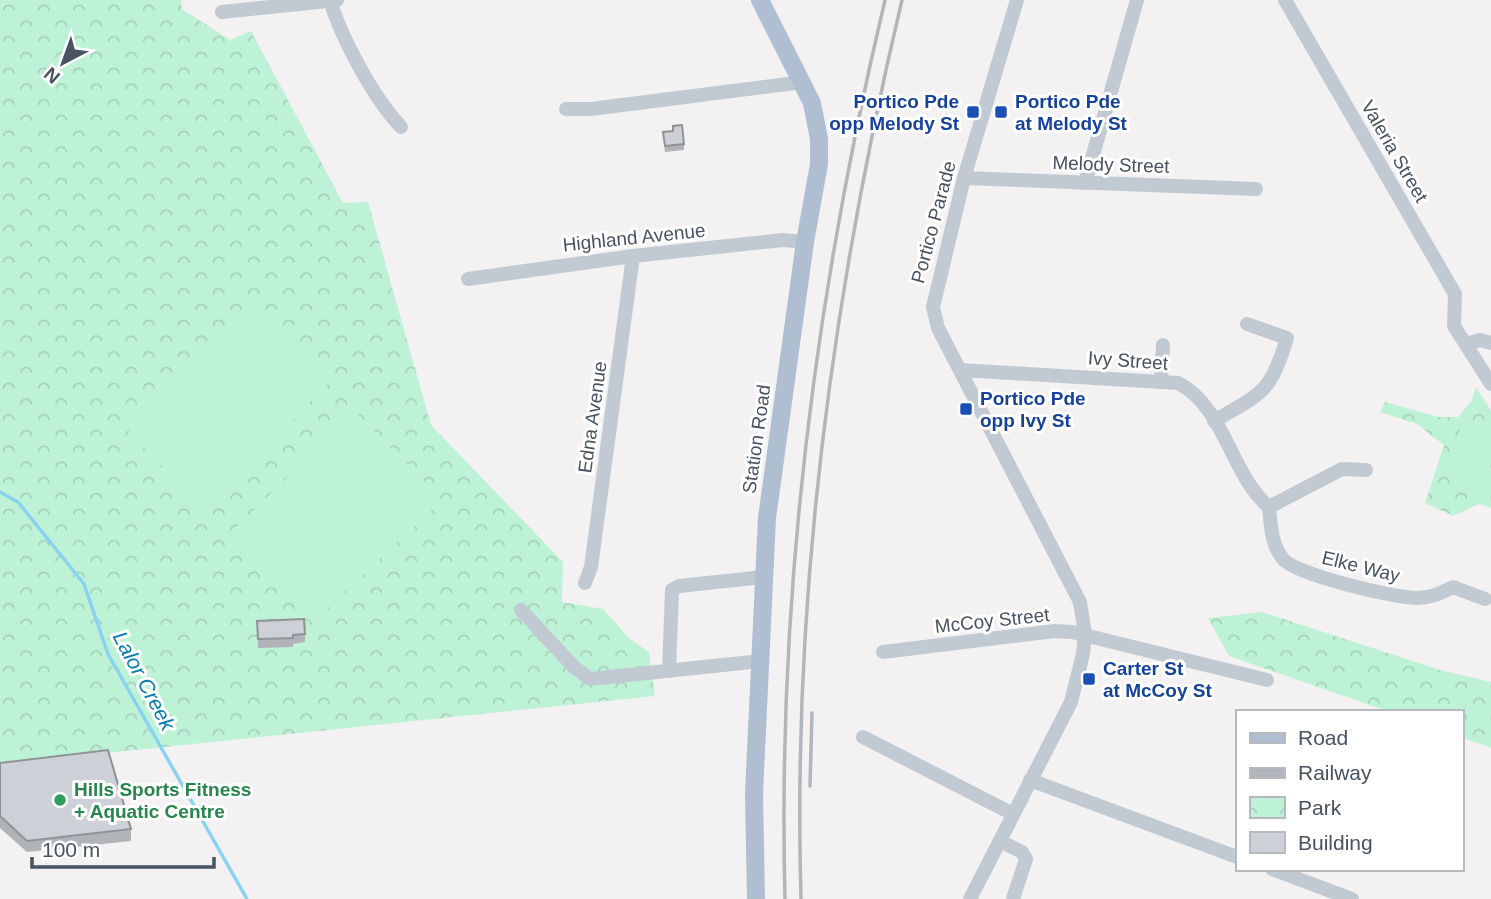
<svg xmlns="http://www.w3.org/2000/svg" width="1491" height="899" font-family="Helvetica,sans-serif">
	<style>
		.park { fill: url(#park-crowns) }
		.garden { fill: #bef2d6 }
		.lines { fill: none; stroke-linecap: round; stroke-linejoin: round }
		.stream { stroke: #89d3f1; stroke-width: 3.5 }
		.minor { stroke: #c1cad3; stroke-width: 14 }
		.major { stroke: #b0bed1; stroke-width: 18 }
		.rail { stroke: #b3b5bc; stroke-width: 3.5 }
		.wall { fill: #b0b3b8 }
		.building { fill: #cdd0d6; stroke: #909296; stroke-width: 2 }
		.transit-dot { fill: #1a4fb4; stroke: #fff; stroke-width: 2.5 }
		.leisure-dot { fill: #2e9e5b; stroke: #fff; stroke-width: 2.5 }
		.labels { text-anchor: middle; stroke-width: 6; stroke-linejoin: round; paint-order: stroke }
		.transit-label { font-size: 19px; font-weight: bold; fill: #164399; stroke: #fff; text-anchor: start }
		.street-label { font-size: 19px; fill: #485260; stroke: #fff }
		.leisure-label { font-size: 19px; font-weight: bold; fill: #27864d; stroke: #fff; text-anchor: start }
		.water-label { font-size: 21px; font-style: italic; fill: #067dae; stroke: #fff }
	</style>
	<defs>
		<pattern id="park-crowns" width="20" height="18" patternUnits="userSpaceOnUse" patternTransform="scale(1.75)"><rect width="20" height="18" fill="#bef2d6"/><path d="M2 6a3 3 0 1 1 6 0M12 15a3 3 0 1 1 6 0" fill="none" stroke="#a5d1ba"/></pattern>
	</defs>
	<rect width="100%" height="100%" fill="#f3f1f1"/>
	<!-- park -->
	<g class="park">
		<polygon points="0,0 181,0 182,9 230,40 251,31 343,203 368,202 431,425 563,562 562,602 603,609 630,639 649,652 655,696 87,755 0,767"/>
		<polygon points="1476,387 1491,411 1491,508 1479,504 1453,516 1425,503 1444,445 1417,424 1380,412 1385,402 1439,417 1458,417 1472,400"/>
		<polygon points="1262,612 1440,670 1491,682 1491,748 1461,737 1461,712 1390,712 1229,656 1208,618"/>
	</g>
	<!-- garden -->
	<g class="garden">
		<polygon points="254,305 330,382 204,509 128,432"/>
		<polygon points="355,412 442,500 312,623 227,536"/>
		<polygon points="1460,429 1491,433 1486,491 1453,487"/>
	</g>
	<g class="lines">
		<!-- stream -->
		<polyline class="stream" points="0,492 18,502 84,584 108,654 247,899"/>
		<!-- minor -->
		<g class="minor">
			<polyline points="1285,0 1455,294 1454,326 1491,384"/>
			<path d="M 330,1 C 343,41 373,97 401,127"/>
			<polyline points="222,12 337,0"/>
			<polyline points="566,109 591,109 803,82"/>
			<polyline points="964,178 1256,189"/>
			<polyline points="1085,183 1137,0"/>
			<polyline points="468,279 633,256 783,240 805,242"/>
			<polyline points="1466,344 1480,340 1491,343"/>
			<path d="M 960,370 L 1178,383 C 1225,407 1230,474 1269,507"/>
			<polyline points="1161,382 1163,345"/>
			<path d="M 1214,421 C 1262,393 1270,394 1287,338 L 1247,324"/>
			<path d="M 1269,507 C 1271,526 1271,544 1283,559 C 1296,575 1395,598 1417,598 C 1431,598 1441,593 1453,587 L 1485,599"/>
			<polyline points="1269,507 1342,469 1366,470"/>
			<polyline points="585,583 591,567 633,256"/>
			<polyline points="521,610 574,667 590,679 761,661"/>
			<polyline points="883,652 1055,631 1072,632 1267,680"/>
			<polyline points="669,671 672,590 679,586 764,577"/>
			<polyline points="863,737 1013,814"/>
			<polyline points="1030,780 1237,857"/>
			<polyline points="1000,841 1022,852 1026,859 1013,899"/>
			<polyline points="1272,869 1352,899"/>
			<polyline points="970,899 1071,702 1083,654 1085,634 1080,602 938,328 933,307 964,178 1017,0"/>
		</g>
		<!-- major -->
		<polyline class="major" points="756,899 754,793 767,518 805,242 819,164 819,139 812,103 760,0"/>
		<!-- rail -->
		<g class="rail">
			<polyline points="810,786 812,713"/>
			<path d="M 785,899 C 777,595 815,295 885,0"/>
			<path d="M 801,899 C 792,595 832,295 902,0"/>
		</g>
	</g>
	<!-- wall -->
	<g class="wall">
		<polygon points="673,126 684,144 684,150 665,152 663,132 673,131"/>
		<polygon points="257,621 305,634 305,642 293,644 293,647 258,648"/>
		<polygon points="0,763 131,829 131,841 27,852 0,828"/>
	</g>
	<!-- building -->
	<g class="building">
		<polygon points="682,125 684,144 665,146 663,132 673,131 673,126"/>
		<polygon points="304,619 305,634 293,635 293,638 258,639 257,621"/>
		<polygon points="108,750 131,829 27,841 0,816 0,763"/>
	</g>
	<!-- markers -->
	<g class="transit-dot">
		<rect x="966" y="105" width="14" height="14" rx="3.5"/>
		<rect x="994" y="105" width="14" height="14" rx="3.5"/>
		<rect x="959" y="402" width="14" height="14" rx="3.5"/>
		<rect x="1082" y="672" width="14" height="14" rx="3.5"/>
	</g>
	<circle class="leisure-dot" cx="60" cy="800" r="7"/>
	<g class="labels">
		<!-- transit labels -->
		<g class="transit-label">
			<text x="959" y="108" text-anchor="end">Portico Pde<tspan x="959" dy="22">opp Melody St</tspan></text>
			<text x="1015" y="108">Portico Pde<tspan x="1015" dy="22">at Melody St</tspan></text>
			<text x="980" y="405">Portico Pde<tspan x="980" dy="22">opp Ivy St</tspan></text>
			<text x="1103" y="675">Carter St<tspan x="1103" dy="22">at McCoy St</tspan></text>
		</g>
		<!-- street labels -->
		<g class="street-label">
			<text transform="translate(1395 151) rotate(60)" y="7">Valeria Street</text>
			<text transform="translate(1111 164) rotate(2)" y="7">Melody Street</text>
			<text transform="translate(933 222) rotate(-75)" y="7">Portico Parade</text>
			<text transform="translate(634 237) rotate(-6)" y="7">Highland Avenue</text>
			<text transform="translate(1128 360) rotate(4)" y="7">Ivy Street</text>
			<text transform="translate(592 417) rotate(-82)" y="7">Edna Avenue</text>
			<text transform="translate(756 439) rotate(-82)" y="7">Station Road</text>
			<text transform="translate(1361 566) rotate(14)" y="7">Elke Way</text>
			<text transform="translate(992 620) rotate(-6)" y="7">McCoy Street</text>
		</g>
		<!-- leisure labels -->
		<g class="leisure-label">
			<text x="74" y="796">Hills Sports Fitness<tspan x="74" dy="22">+ Aquatic Centre</tspan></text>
		</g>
		<!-- water labels -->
		<g class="water-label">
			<text transform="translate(144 681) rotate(62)" y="7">Lalor Creek</text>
		</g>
	</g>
	<!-- legend -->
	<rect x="1236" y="710" width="228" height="161" fill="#ffffff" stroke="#b6babf" stroke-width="2"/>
	<rect x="1250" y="733" width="35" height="10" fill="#b0bed1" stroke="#b6babf" stroke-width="2"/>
	<text x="1298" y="745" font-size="21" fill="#485260">Road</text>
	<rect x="1250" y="768" width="35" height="10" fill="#b3b5bc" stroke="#b6babf" stroke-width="2"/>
	<text x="1298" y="780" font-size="21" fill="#485260">Railway</text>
	<rect x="1250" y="797" width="35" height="21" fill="url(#park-crowns)" stroke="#b6babf" stroke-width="2"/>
	<text x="1298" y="815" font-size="21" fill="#485260">Park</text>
	<rect x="1250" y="832" width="35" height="21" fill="#cdd0d6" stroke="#b6babf" stroke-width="2"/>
	<text x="1298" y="850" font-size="21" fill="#485260">Building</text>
	<!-- north arrow -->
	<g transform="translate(63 63) rotate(221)" stroke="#ffffff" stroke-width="5" paint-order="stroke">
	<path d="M0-5L12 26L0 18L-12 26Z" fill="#485260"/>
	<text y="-10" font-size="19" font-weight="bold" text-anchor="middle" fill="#485260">N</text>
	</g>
	<!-- scale -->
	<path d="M32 857v10h182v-10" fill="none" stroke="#485260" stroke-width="3.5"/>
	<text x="42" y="857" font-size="21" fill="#485260" stroke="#ffffff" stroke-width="5" paint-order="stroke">100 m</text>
</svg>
